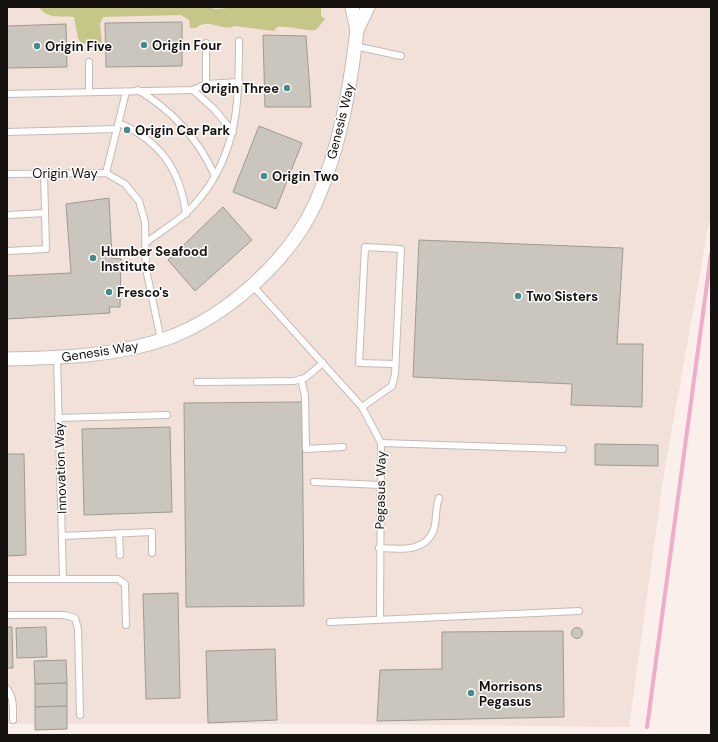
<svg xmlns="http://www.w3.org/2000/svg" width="718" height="742" font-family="'DM Sans',sans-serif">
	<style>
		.built { fill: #f2e1d8 }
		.green { fill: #c6c689 }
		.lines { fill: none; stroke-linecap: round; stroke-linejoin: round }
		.stream { stroke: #f0acca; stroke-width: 4 }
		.building { fill: #cac5bd; stroke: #9f9a91 }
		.service-casing { stroke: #c5bbb6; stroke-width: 8 }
		.minor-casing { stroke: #c5bbb6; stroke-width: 15 }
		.service { stroke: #fff; stroke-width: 6 }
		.minor { stroke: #fff; stroke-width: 13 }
		.poi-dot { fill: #438b8c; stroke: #fff; stroke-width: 1.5 }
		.labels { text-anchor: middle; stroke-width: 3; stroke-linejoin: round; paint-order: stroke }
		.poi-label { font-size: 13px; font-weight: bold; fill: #14110f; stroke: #fff; text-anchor: start }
		.street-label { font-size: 13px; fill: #14110f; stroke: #fff }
	</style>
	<rect width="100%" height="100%" fill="#faefea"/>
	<!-- built -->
	<polygon class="built" points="7,7 711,7 711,212 664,473 629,727 326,724 7,724"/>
	<!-- green -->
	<path class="green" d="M 39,7 L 209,7 L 215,9 L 241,7 L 321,7 L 321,16 L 325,19 L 316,30 C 303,31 291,26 277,27 L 274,31 L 234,26 C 220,32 209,17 196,28 L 190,28 L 189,20 L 181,15 L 103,17 L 100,24 L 103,53 L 94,52 L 94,45 L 81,43 L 78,38 L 74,17 C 62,16 46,19 39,7 Z"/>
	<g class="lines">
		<!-- stream -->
		<polyline class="stream" points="647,727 711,254"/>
	</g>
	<!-- building -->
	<g class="building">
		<polygon points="182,22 182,66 106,67 105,23"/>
		<polygon points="66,24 67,67 7,68 7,26"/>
		<polygon points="263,35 306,36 311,107 265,107"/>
		<polygon points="259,126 302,143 276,209 233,192"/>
		<polygon points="109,198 112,258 121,259 120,307 109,307 110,313 7,319 7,276 71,273 66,204"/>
		<polygon points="223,207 252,240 195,291 168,260"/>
		<polygon points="419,240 623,248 617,344 643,344 642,407 571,405 572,384 413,377"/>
		<polygon points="302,402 304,606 186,607 184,403"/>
		<polygon points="170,427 172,512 84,515 82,429"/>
		<polygon points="595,444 658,445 658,466 595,465"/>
		<polygon points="7,454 24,454 26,555 7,556"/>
		<polygon points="178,593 180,698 146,699 143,594"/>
		<polygon points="7,627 12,627 13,668 7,668"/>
		<polygon points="46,627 47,657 17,658 16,628"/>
		<circle cx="577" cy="633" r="5.5"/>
		<polygon points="563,631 564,717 377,721 380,670 442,669 442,632"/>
		<polygon points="275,649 277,720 208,723 206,651"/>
		<polygon points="66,660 67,683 35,684 34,661"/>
		<polygon points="67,683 67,706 35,707 35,684"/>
		<polygon points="67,706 67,729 35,730 35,707"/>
	</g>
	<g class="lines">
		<!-- service casing -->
		<g class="service-casing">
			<g id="service">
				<polyline points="355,46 401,56"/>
				<polyline points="89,62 89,92"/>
				<polyline points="206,84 206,43"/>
				<path d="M 138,90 C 173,111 198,138 215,176"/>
				<polyline points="193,90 214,109 233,132"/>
				<polyline points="7,94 193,90 206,84 239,82"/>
				<path d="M 119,123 C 160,141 180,169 186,214"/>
				<polyline points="7,132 117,129"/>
				<polyline points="106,173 126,92"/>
				<polyline points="7,174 106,173 125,184 139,201 145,222 146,269 161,340"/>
				<polyline points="7,215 45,213"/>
				<path d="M 145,243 C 159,233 173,224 185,214 C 194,206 202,196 209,186 C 239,140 239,94 239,41"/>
				<polyline points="7,251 46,249 44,173"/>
				<polyline points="253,286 362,407 381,443 380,620"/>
				<polyline points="57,358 63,579"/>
				<polyline points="301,379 305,396 306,449 343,447"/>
				<polyline points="197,382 294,381 305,378 323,363"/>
				<polyline points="362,407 392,386 395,374 401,249 365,247 359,363 395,364"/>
				<polyline points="58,418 167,415"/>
				<polyline points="381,443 563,449"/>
				<polyline points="314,482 380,485"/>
				<polyline points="119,533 120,555"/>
				<polyline points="62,536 152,532 152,553"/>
				<path d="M 379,548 C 399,549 426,553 434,529 C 437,519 435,508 439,498"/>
				<polyline points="7,579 118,579 125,584 126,625"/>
				<polyline points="7,615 64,615 75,618 78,629 80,715"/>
				<polyline points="330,622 579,611"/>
				<path d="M 7,689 C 14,697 13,709 13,720"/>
			</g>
		</g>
		<!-- minor casing -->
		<g class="minor-casing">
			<g id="minor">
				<polyline points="352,7 357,30 368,7"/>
				<path d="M 7,359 C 60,358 117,356 168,338 C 227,316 290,260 316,202 C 340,148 350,88 357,30"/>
			</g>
		</g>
		<!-- service -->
		<use href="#service" class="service"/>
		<!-- minor -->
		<use href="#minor" class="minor"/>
	</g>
	<!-- markers -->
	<g class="poi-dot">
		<circle cx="144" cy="45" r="4"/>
		<circle cx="37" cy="46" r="4"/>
		<circle cx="287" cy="88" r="4"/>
		<circle cx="127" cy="130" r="4"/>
		<circle cx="264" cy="176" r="4"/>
		<circle cx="93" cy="258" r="4"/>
		<circle cx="109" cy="292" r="4"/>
		<circle cx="518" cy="296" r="4"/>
		<circle cx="471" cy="693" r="4"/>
	</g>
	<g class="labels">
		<!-- poi labels -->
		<g class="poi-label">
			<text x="152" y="50">Origin Four</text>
			<text x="45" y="51">Origin Five</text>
			<text x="279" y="93" text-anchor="end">Origin Three</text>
			<text x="135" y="135">Origin Car Park</text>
			<text x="272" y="181">Origin Two</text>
			<text x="101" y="256">Humber Seafood<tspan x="101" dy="15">Institute</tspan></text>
			<text x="117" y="297">Fresco's</text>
			<text x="526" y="301">Two Sisters</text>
			<text x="479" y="691">Morrisons<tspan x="479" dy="15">Pegasus</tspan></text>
		</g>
		<!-- street labels -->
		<g class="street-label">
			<text transform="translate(340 121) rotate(-76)" y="5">Genesis Way</text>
			<text x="65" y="178">Origin Way</text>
			<text transform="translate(100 351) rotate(-9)" y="5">Genesis Way</text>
			<text transform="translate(60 468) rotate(-92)" y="5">Innovation Way</text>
			<text transform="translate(380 490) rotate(-89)" y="5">Pegasus Way</text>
		</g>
	</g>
	<!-- border -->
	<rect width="718" height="742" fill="none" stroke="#14110f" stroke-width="16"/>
</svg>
